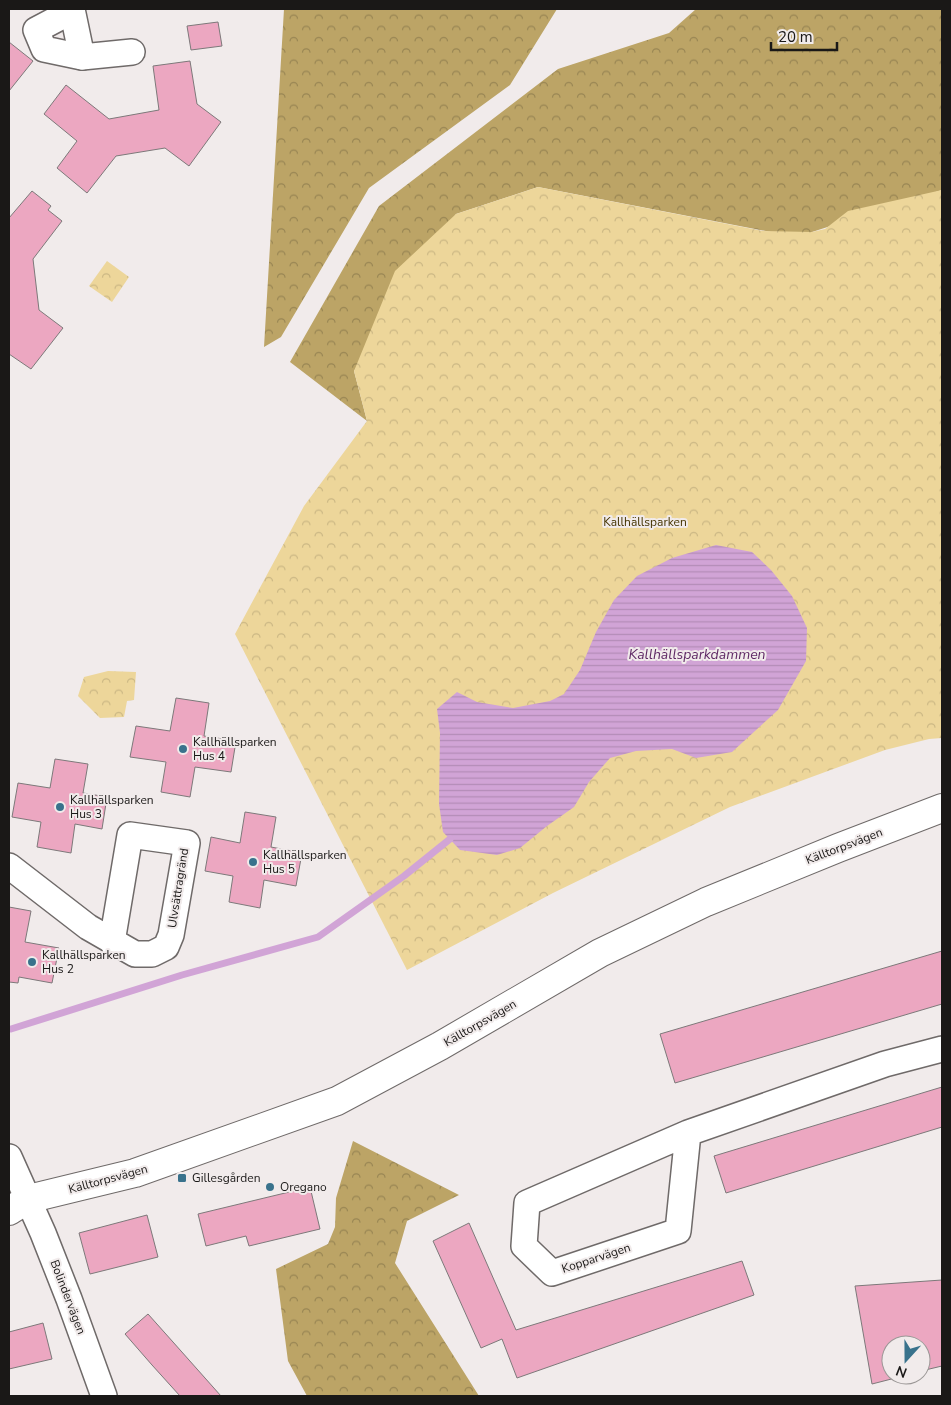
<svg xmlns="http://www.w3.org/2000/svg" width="951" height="1405" font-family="'Nunito Sans',sans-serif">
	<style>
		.forest { fill: url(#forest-crowns) }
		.park { fill: url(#park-crowns) }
		.water { fill: url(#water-rules) }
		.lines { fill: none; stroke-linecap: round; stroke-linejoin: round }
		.stream { stroke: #d1a4d6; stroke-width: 7 }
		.building { fill: #eca7c1; stroke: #7d797a }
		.street-casing { stroke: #6f6a69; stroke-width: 28 }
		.secondary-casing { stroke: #6f6a69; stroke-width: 30 }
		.street { stroke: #fff; stroke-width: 25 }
		.secondary { stroke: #fff; stroke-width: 28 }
		.poi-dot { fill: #39728c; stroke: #f1ebeb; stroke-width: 2 }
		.labels { text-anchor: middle; stroke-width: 4; stroke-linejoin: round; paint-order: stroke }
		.park-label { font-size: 12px; fill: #453400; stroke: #f1ebeb }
		.poi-label { font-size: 12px; fill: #1a1817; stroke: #f1ebeb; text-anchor: start }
		.street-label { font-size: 12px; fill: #1a1817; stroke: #f1ebeb }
		.water-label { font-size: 14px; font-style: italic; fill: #5f2965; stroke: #f1ebeb }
	</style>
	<defs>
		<pattern id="forest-crowns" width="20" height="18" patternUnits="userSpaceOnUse" patternTransform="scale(1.25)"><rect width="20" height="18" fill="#bca466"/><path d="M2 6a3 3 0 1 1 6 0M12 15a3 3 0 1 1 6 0" fill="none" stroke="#988553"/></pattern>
		<pattern id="park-crowns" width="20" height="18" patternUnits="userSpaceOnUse" patternTransform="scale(1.25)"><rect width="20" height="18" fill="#edd69a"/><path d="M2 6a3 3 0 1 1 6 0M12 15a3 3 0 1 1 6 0" fill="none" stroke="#cbb784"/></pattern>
		<pattern id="water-rules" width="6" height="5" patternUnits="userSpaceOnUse" patternTransform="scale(1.25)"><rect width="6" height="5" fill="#d1a4d6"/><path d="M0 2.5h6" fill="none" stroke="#b38cb7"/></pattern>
	</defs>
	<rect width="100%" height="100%" fill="#f1ebeb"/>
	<!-- forest -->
	<g class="forest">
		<polygon points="284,9 557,9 510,85 369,188 281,337 264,347"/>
		<polygon points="696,9 942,9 942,190 812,232 812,240 538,187 456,214 354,371 367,421 290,362 379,206 558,69 669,33"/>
		<polygon points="353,1141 459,1195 407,1221 395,1263 479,1396 307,1396 288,1361 276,1269 328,1244 335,1227 336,1198"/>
	</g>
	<!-- park -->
	<g class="park">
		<polygon points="538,187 763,231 812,232 825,229 848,211 942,190 942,738 929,739 885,750 730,807 553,893 407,970 235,634 304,506 367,421 354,371 395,271 456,214"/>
		<polygon points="107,261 129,277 112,302 89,286"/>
		<polygon points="108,671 136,672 134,700 127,701 124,717 100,718 78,696 84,677"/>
	</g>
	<!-- water -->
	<polygon class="water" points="716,545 752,552 771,570 792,596 807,628 806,661 778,710 732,752 696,758 672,749 636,751 610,758 589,782 574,807 547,826 520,848 497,855 460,850 443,832 439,804 440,733 437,709 457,692 477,702 513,708 550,701 564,694 580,670 596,632 614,600 637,576 672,558"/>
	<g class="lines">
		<!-- stream -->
		<polyline class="stream" points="11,1029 182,975 318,937 404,876 450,839"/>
	</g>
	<!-- building -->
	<g class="building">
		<polygon points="218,22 222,46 191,50 187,26"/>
		<polygon points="9,42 33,61 9,91"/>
		<polygon points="190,61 197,104 221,122 189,166 165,148 116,156 87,193 57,168 77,141 44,114 66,85 109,119 159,110 153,66"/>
		<polygon points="32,191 51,206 48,210 62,221 33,259 39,310 63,328 31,369 9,354 9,218"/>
		<polygon points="176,698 209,703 204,736 236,741 231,772 195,767 190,797 161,792 166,762 130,757 136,726 170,731"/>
		<polygon points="55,759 88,764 83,793 107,797 102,829 75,824 71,853 37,847 41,822 12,817 18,783 50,788"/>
		<polygon points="245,812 276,817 271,847 302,853 296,886 264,880 260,908 229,902 233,876 205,871 211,837 240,843"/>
		<polygon points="9,907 31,911 25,942 59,948 52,983 19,977 18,983 9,982"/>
		<polygon points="942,951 942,1004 675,1083 660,1034"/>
		<polygon points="942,1087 942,1127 726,1193 714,1156"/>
		<polygon points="310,1187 320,1229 249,1246 246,1236 206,1246 198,1214"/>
		<polygon points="147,1215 158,1257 90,1274 79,1233"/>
		<polygon points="469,1223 516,1330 742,1261 754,1295 517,1378 502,1339 481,1348 433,1241"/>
		<polygon points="942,1280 942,1366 921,1371 921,1345 891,1345 891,1375 907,1375 872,1384 855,1286"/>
		<polygon points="148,1314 173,1342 221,1396 180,1396 152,1365 125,1334"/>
		<polygon points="43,1323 52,1359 9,1369 9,1332"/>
	</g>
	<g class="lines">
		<!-- street casing -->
		<g class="street-casing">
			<g id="street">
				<polyline points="72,9 82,57 132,52"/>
				<polyline points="72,11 36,30 44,49 82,57"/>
				<polyline points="9,866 88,927 135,954 152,954 166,947 171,935 187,843 130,835 112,942"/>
				<polyline points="688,1133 678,1231 552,1273 524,1246 527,1203 688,1133 885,1064 942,1049"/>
				<polyline points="9,1157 43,1233 69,1299 104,1396"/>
			</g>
		</g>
		<!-- secondary casing -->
		<g class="secondary-casing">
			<polyline id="secondary" points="9,1211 28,1199 135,1173 337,1101 440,1046 600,953 706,902 838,848 942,808"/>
		</g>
		<!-- street -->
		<use href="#street" class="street"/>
		<!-- secondary -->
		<use href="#secondary" class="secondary"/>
	</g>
	<!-- markers -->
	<g class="poi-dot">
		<circle cx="183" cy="749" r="5"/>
		<circle cx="60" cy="807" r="5"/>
		<circle cx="253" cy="862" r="5"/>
		<circle cx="32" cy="962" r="5"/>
		<rect x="177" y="1173" width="10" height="10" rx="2.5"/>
		<circle cx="270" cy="1187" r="5"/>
	</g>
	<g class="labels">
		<!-- park labels -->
		<g class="park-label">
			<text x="645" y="526">Kallhällsparken</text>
		</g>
		<!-- poi labels -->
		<g class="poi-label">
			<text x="193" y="746">Kallhällsparken<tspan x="193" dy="14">Hus 4</tspan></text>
			<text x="70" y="804">Kallhällsparken<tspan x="70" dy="14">Hus 3</tspan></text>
			<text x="263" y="859">Kallhällsparken<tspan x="263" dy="14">Hus 5</tspan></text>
			<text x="42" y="959">Kallhällsparken<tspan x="42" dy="14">Hus 2</tspan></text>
			<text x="192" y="1182">Gillesgården</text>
			<text x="280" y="1191">Oregano</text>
		</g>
		<!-- street labels -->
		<g class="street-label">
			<text transform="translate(844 846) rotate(-21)" y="4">Källtorpsvägen</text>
			<text transform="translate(178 888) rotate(-81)" y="4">Ulvsättragränd</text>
			<text transform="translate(480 1023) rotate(-30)" y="4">Källtorpsvägen</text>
			<text transform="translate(108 1179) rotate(-15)" y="4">Källtorpsvägen</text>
			<text transform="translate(596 1258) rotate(-18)" y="4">Kopparvägen</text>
			<text transform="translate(68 1297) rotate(69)" y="4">Bolindervägen</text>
		</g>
		<!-- water labels -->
		<g class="water-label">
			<text x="697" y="659">Kallhällsparkdammen</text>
		</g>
	</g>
	<!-- border -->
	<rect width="951" height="1405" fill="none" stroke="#1a1817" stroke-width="20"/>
	<!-- north arrow -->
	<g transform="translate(906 1360) rotate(201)"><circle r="24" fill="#f1ebeb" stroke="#9b9796"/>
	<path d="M0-4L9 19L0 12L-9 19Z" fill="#39728c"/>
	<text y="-8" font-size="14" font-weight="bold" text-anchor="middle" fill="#1a1817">N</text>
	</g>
	<!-- scale -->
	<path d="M771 42v8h66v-8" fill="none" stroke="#1a1817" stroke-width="2.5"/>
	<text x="778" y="42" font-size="15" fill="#1a1817" stroke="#f1ebeb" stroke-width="4" paint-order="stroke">20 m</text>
</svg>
